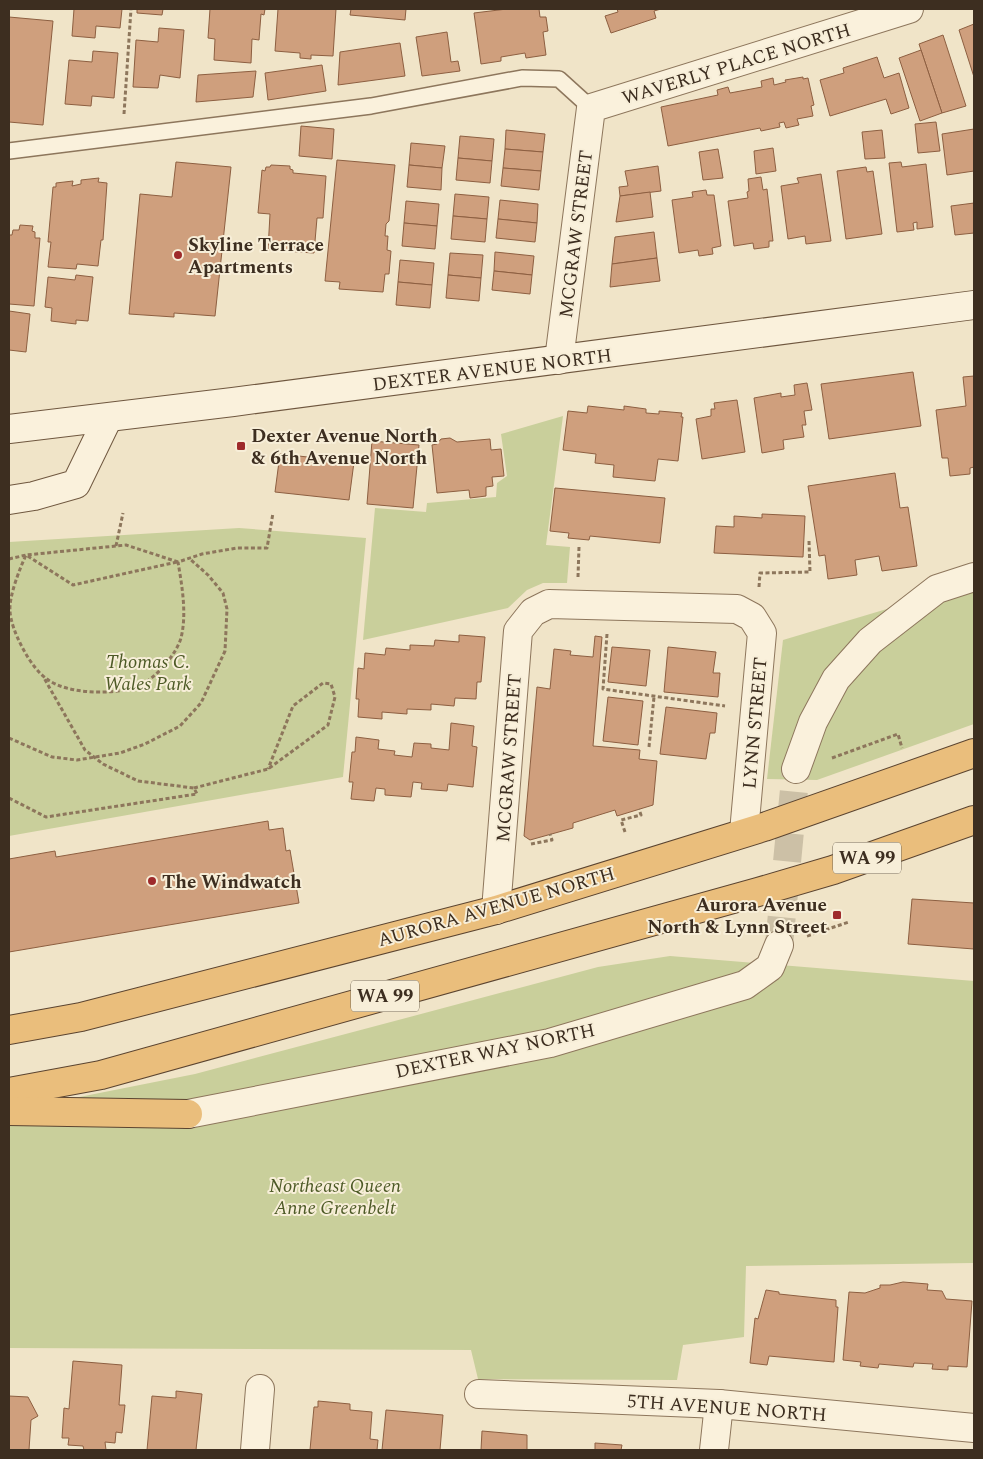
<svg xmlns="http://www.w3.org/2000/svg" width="983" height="1459" font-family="Spectral,serif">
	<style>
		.green { fill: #c9cf9b }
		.building { fill: #cf9f7d; stroke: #8d5f41 }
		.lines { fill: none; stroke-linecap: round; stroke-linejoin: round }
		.tertiary-tunnel { stroke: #ccc0a6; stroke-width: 28; stroke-dasharray: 28 14; stroke-linecap: butt }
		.service-casing { stroke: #8d765c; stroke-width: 18 }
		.minor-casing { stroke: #8d765c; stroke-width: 30 }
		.tertiary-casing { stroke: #8d765c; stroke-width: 30 }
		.secondary-casing { stroke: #6f573f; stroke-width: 30 }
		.trunk-casing { stroke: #5b4430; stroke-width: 30 }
		.path { stroke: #8d765c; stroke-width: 3; stroke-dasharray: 4 2.5; stroke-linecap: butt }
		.service { stroke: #faf1dc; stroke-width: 15 }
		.minor { stroke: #faf1dc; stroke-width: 28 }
		.tertiary { stroke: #faf1dc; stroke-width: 28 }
		.secondary { stroke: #faf1dc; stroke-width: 28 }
		.trunk { stroke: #eabe7c; stroke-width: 28 }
		.poi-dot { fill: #9e2a2b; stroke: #f7eed8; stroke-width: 2 }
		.labels { text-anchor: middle; stroke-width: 4; stroke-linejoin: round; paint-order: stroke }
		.shield { fill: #f7eed8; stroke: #756857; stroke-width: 1 }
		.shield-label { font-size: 18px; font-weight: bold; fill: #3d2e20 }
		.street-label { font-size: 19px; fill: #3d2e20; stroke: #f7eed8 }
		.poi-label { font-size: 19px; font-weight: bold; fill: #3d2e20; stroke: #f7eed8; text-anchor: start }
		.park-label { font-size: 19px; font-style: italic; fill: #4d5a26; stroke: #f7eed8 }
	</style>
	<rect width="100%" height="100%" fill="#f0e4c8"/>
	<!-- green -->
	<g class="green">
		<polygon points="563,416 546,545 570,547 567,583 543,583 527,590 508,608 363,640 375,508 426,512 427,503 496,497 497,483 507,476 501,434"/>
		<polygon points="239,528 366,538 343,777 9,836 9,542"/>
		<polygon points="974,583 974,724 817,780 767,779 783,640"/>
		<polygon points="670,956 974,981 974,1263 746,1266 744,1337 683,1345 677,1380 478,1379 471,1350 9,1348 9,1111 195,1074 598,967"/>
	</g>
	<!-- building -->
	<g class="building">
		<polygon points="74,9 122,9 120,28 96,26 95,38 72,36"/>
		<polygon points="137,9 163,9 162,15 137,13"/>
		<polygon points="210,9 265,9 264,15 261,14 259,40 252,39 251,63 214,60 215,39 208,38"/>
		<polygon points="278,9 336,9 333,56 311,55 311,59 300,58 300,53 275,51"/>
		<polygon points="351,9 406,9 405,20 350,15"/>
		<polygon points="507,9 539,9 540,17 546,17 548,31 543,32 546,55 526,58 525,53 501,57 501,61 481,64 474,13"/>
		<polygon points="617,9 661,9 654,11 656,18 611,33 605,16 618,12"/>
		<polygon points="9,17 53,21 43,125 9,122"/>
		<polygon points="974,24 974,77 959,30"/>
		<polygon points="159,28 184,30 180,78 160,75 158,88 133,87 136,40 158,42"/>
		<polygon points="447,32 451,62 458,61 460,71 422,76 416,37"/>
		<polygon points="943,35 966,106 942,113 919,44"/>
		<polygon points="400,43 405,76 338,85 340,52"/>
		<polygon points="921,50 942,113 920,121 899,58"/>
		<polygon points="93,51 118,53 114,98 92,96 91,106 65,104 69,60 92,62"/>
		<polygon points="877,57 884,78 899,73 909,108 891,114 886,99 830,116 820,80 844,73 843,68"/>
		<polygon points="322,65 326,91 268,100 265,73"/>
		<polygon points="256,71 253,97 196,102 198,75"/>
		<polygon points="803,77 803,79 808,78 814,105 811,106 813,116 797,119 799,125 786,128 784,122 779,123 780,127 761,131 760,128 668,146 661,107 718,95 717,90 728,87 730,93 762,87 761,81 773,78 774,85 786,82 785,80"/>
		<polygon points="936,122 940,151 918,153 915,124"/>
		<polygon points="301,126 334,129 332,159 299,156"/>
		<polygon points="974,129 974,171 947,175 942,134"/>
		<polygon points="506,130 545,134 543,152 505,149"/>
		<polygon points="882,130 885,158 865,159 862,132"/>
		<polygon points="460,136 494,139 492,161 458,158"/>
		<polygon points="411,143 445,146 442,168 409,165"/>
		<polygon points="773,148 776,171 756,174 754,151"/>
		<polygon points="505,149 543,152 541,171 503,168"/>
		<polygon points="718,149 723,178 703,180 699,152"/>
		<polygon points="458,158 492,161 490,183 456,180"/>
		<polygon points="337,160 395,165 389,221 386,224 385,236 388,236 387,250 391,251 389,274 385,274 383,292 339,289 340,282 325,281"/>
		<polygon points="176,162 231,167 215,316 174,313 174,317 129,314 140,194 172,197"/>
		<polygon points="901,162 902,167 926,164 933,227 917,229 917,222 913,223 914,230 897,232 889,163"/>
		<polygon points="271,165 290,166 290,169 293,170 293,173 326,176 323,218 317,218 314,253 268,250 270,214 258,213 262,170 265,171 266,167 270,167"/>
		<polygon points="409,165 442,168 441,190 407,187"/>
		<polygon points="658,166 661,191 620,196 619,187 628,186 625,171"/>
		<polygon points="866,167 867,172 873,171 882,234 846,239 837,171"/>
		<polygon points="503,168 541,171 539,190 501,186"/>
		<polygon points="821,174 831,241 806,244 805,236 788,239 781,186 799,183 797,178"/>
		<polygon points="761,177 763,190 767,189 773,241 769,241 769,247 754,249 753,243 734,246 728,201 748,198 747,192 749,191 748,179"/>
		<polygon points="99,178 98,182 107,183 103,240 101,240 98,266 77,264 76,269 48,267 51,242 48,242 53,187 56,187 56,183 73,181 72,186 81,184 81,180"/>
		<polygon points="706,190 707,195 714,195 721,246 712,248 713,254 699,256 698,250 679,253 672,200 693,197 692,192"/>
		<polygon points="650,192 653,217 616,222 620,196"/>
		<polygon points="455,194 489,197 487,219 453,216"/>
		<polygon points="500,200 538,204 537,223 498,219"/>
		<polygon points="406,201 439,204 437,226 404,223"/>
		<polygon points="974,203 974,233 955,235 951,206"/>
		<polygon points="453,216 487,219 485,242 451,239"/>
		<polygon points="498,219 537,223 535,242 496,238"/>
		<polygon points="404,223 437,226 435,249 402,246"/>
		<polygon points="20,225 33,226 32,231 35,232 35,238 40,238 34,306 9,304 9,235 12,235 13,230 19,230"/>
		<polygon points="654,232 657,258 612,264 615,237"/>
		<polygon points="495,252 534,256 532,275 494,271"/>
		<polygon points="450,253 483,255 481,278 448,275"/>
		<polygon points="657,258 660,281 610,287 612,264"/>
		<polygon points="400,260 434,263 432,285 398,282"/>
		<polygon points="494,271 532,275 530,294 492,290"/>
		<polygon points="76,275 93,277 88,321 76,320 76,324 51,321 52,308 45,307 48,277 75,280"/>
		<polygon points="448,275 481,278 479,301 446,298"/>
		<polygon points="398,282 432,285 430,308 396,305"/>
		<polygon points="9,311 30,314 26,352 9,350"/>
		<polygon points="913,372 921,426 829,439 821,384"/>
		<polygon points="974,376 974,467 970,468 970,474 950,476 948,458 942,458 936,410 966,406 963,377"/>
		<polygon points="807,383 812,410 804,411 806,425 802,425 804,437 783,440 784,449 762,453 754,398 781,393 781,397 795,395 794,385"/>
		<polygon points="737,400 745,452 702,459 696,419 711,416 711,409 715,409 714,403"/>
		<polygon points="588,406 624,410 624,406 646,409 646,413 659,414 659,411 682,413 681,417 683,417 678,461 658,459 655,481 613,477 614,465 595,463 596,454 563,450 568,411 587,413"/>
		<polygon points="450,438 457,442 490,439 491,450 501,449 504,476 492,477 493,486 486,487 486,496 470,498 469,490 437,493 432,445 437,444 441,439"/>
		<polygon points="372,441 419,445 413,508 367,504"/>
		<polygon points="280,454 354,462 349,500 275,492"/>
		<polygon points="895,473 900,508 908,507 917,566 882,571 879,556 855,560 857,575 828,579 825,555 819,556 808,486"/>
		<polygon points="555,488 665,498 660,543 590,536 589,540 568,538 569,533 550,531"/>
		<polygon points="762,514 805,516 803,557 714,553 716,526 734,527 734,516 762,518"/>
		<polygon points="459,635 485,637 481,682 477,682 476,699 455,698 454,706 431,704 431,710 407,709 407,714 382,712 382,719 358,717 359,699 356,699 358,668 364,669 365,653 385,655 386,648 410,650 410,645 434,646 435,640 459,642"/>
		<polygon points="595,636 602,637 593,746 640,750 639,759 657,761 653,805 617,816 615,810 573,823 573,828 530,840 524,836 537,687 550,689 554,649 571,651 570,655 593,657"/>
		<polygon points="612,647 650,650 646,686 608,682"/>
		<polygon points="668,647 716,652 713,673 720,673 718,697 664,692"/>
		<polygon points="608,697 643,701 638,745 603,741"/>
		<polygon points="666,707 717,713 715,733 710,733 706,759 660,754"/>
		<polygon points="451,723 474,726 472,746 477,747 473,787 448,784 447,791 421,789 422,783 413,782 411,797 385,795 385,789 376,788 374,801 351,799 353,782 349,782 352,752 355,752 356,737 379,740 378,749 395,751 394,755 412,757 414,743 431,744 431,748 449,750"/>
		<polygon points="268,821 269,830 283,828 286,851 290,850 299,903 9,952 9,859 55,851 56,857"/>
		<polygon points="912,899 974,903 974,949 908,944"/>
		<polygon points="903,1282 928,1284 927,1290 942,1291 946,1299 972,1301 967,1367 948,1366 948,1370 932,1369 933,1364 914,1363 913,1367 879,1364 878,1368 860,1366 861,1362 843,1360 849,1292 865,1293 880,1288 880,1285 890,1285"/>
		<polygon points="766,1290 779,1292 779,1294 836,1300 836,1307 838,1307 834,1362 769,1356 767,1365 750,1363 755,1318 758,1319"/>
		<polygon points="73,1361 122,1365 119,1405 125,1405 122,1433 116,1432 115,1443 105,1442 106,1450 84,1450 83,1446 68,1445 69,1438 62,1438 64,1408 69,1409"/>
		<polygon points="176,1391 202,1394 196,1450 147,1450 152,1396 176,1398"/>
		<polygon points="9,1396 28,1397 38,1416 31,1420 29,1450 9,1450"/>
		<polygon points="318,1401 350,1404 350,1410 372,1412 370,1439 378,1440 377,1450 310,1450 314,1407 318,1407"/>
		<polygon points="386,1410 443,1415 440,1450 382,1450"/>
		<polygon points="482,1431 527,1435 527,1450 481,1450"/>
		<polygon points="595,1443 622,1445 621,1450 595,1450"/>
	</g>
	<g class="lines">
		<!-- tertiary-tunnel -->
		<polyline class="tertiary-tunnel" points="779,945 796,769"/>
		<!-- service casing -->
		<g class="service-casing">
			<polyline id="service" points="9,151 371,106 522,78 559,79 591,108"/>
		</g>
		<!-- minor casing -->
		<g class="minor-casing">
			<g id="minor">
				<polyline points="559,360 591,108 909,9"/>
				<polyline points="496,910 518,631 533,612 549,604 737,609 752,617 762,633 744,832"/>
				<polyline points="479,1394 719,1404 974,1428"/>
				<polyline points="255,1450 260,1389"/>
				<polyline points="714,1450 719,1404"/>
			</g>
		</g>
		<!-- tertiary casing -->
		<g class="tertiary-casing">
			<g id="tertiary">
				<polyline points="796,769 813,722 836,679 870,641 937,589 974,577"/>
				<polyline points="188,1114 550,1043 745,985 770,967 779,945"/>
			</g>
		</g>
		<!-- secondary casing -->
		<g class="secondary-casing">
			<g id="secondary">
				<polyline points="9,429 233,402 974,305"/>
				<polyline points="9,500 34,496 76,484 108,418"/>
			</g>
		</g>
		<!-- trunk casing -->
		<g class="trunk-casing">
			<g id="trunk">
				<polyline points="9,1030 81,1017 496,910 764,827 974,753"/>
				<polyline points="9,1092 101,1075 758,892 833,870 974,820"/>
				<polyline points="9,1111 188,1114"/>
			</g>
		</g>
		<!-- path -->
		<g class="path">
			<polyline points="124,114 131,9"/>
			<polyline points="116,546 123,513"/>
			<polyline points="9,559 26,555 73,585 177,562"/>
			<path d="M 178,562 L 126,545 L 26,555 C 20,568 9,596 10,610 C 10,629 31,669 47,679 C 68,695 115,695 139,686 C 155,679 176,655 181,638 C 187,614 182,586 178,562 L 202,554 L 237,548 L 267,548 L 273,513"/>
			<polyline points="578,577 579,547"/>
			<polyline points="759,587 760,573 810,572 809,541"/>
			<polyline points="607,634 603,689 725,706"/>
			<polyline points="9,738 52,757 77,760 120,753 145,744 180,726 201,703 225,651 227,609 223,593 208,575 190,559"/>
			<polyline points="649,747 654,697"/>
			<polyline points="832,758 898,734 902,748"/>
			<polyline points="194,788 268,769 328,725 335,697 331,684 323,683 293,706 268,769"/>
			<polyline points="9,798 46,817 197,794 194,788 138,781 103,764 85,750 44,678"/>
			<polyline points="625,832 621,820 641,815 639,809"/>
			<polyline points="531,844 552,840 550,834"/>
			<polyline points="807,936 849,922"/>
		</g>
		<!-- service -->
		<use href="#service" class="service"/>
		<!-- minor -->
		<use href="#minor" class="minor"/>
		<!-- tertiary -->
		<use href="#tertiary" class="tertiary"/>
		<!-- secondary -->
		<use href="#secondary" class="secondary"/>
		<!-- trunk -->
		<use href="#trunk" class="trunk"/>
	</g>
	<!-- markers -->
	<g class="poi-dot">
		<circle cx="178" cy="255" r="5"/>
		<rect x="236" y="441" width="10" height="10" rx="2.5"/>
		<circle cx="152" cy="881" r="5"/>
		<rect x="832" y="910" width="10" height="10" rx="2.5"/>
	</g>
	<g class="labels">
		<!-- shield labels -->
		<g class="shield">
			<rect x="833" y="842.5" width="68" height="31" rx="4"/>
			<rect x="351" y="980.5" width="68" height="31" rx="4"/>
		</g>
		<g class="shield-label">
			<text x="867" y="864">WA 99</text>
			<text x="385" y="1002">WA 99</text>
		</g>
		<!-- street labels -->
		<g class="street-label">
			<text transform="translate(736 63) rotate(-17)" y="7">WAVERLY PLACE NORTH</text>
			<text transform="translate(575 234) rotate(-83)" y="7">MCGRAW STREET</text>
			<text transform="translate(492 369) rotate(-7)" y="7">DEXTER AVENUE NORTH</text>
			<text transform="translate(754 723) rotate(-85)" y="7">LYNN STREET</text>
			<text transform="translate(508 758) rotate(-86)" y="7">MCGRAW STREET</text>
			<text transform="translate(496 906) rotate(-16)" y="7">AURORA AVENUE NORTH</text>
			<text transform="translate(495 1050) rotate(-12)" y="7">DEXTER WAY NORTH</text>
			<text transform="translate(727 1407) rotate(4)" y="7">5TH AVENUE NORTH</text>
		</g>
		<!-- poi labels -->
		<g class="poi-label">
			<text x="188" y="251">Skyline Terrace<tspan x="188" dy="22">Apartments</tspan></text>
			<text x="251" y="442">Dexter Avenue North<tspan x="251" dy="22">&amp; 6th Avenue North</tspan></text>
			<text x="162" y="888">The Windwatch</text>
			<text x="827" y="911" text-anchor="end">Aurora Avenue<tspan x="827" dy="22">North &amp; Lynn Street</tspan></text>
		</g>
		<!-- park labels -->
		<g class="park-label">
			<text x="148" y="668">Thomas C.<tspan x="148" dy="22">Wales Park</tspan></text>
			<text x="335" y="1192">Northeast Queen<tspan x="335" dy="22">Anne Greenbelt</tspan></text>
		</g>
	</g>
	<!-- border -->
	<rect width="983" height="1459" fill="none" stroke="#3d2e20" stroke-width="20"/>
</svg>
